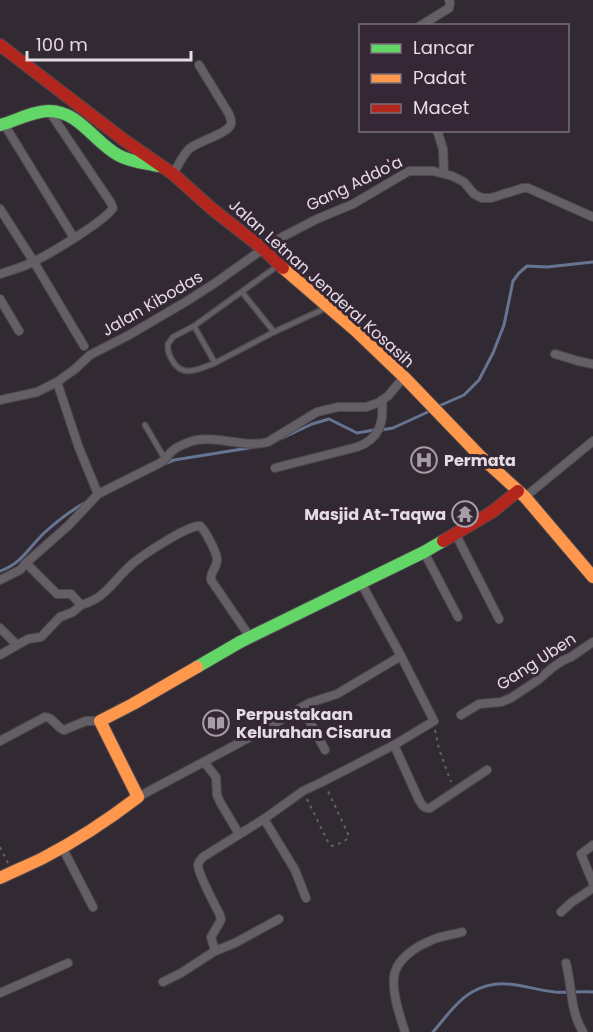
<svg xmlns="http://www.w3.org/2000/svg" width="593" height="1032" font-family="Poppins,sans-serif">
	<style>
		.lines { fill: none; stroke-linecap: round; stroke-linejoin: round }
		.stream { stroke: #667492; stroke-width: 3 }
		.lane-casing { stroke: #4e474e; stroke-width: 7 }
		.street-casing { stroke: #4e474e; stroke-width: 10 }
		.fast-casing { stroke: #4e474e; stroke-width: 14 }
		.slow-casing { stroke: #4e474e; stroke-width: 14 }
		.jam-casing { stroke: #4e474e; stroke-width: 14 }
		.path { stroke: #656065; stroke-width: 2; stroke-dasharray: 3 4.5; stroke-linecap: butt }
		.lane { stroke: #645f64; stroke-width: 4.5 }
		.street { stroke: #645f64; stroke-width: 8 }
		.fast { stroke: #63d668; stroke-width: 12 }
		.slow { stroke: #ff974d; stroke-width: 12 }
		.jam { stroke: #b3261e; stroke-width: 12 }
		.labels { text-anchor: middle; stroke-width: 6; stroke-linejoin: round; paint-order: stroke }
		.street-label { font-size: 16px; fill: #e4dbe4; stroke: #352735 }
		.poi-label { font-size: 16px; font-weight: bold; fill: #e4dbe4; stroke: #352735; text-anchor: start }
	</style>
	<rect width="100%" height="100%" fill="#322a32"/>
	<g class="lines">
		<!-- stream -->
		<g class="stream">
			<polyline points="439,406 464,395 479,380 493,353 504,325 513,281 519,273 527,266 547,267 593,262"/>
			<polyline points="381,430 393,428 430,411"/>
			<polyline points="278,440 312,424 329,419 357,433 374,430"/>
			<polyline points="164,464 174,460 255,447"/>
			<path d="M 0,571 C 21,564 28,549 43,534 C 56,522 70,511 86,502"/>
			<path d="M 433,1032 C 444,1019 458,1000 472,992 C 502,975 525,989 555,992 C 568,993 581,991 593,992"/>
		</g>
		<!-- lane casing -->
		<g class="lane-casing">
			<g id="lane">
				<polyline points="276,267 194,326 215,363 274,332 326,308"/>
				<polyline points="242,292 274,332"/>
				<path d="M 194,326 L 173,337 L 168,344 C 167,351 169,356 174,363 C 184,378 201,368 215,363"/>
				<polyline points="145,425 165,459"/>
			</g>
		</g>
		<!-- street casing -->
		<g class="street-casing">
			<g id="street">
				<polyline points="420,26 449,8 450,3 449,0"/>
				<polyline points="4,124 74,238"/>
				<polyline points="437,130 443,149 444,173"/>
				<path d="M 173,174 C 178,166 182,156 189,149 C 198,141 228,134 231,124 C 232,121 230,117 229,114 L 199,65"/>
				<polyline points="0,209 34,262 84,346"/>
				<path d="M 0,274 C 12,270 24,267 35,261 C 51,253 105,221 113,208 L 111,203 L 49,111"/>
				<polyline points="0,299 19,331"/>
				<polyline points="555,354 578,361 593,364"/>
				<polyline points="57,382 79,448 98,494"/>
				<polyline points="0,400 37,392 57,382 75,369 90,355 129,335 187,301 215,283 263,249 284,236 317,219 353,204 409,171 433,171 452,176 464,182 474,194 482,198 491,198 523,188 528,188 593,217"/>
				<path d="M 275,468 L 357,447 C 380,439 384,422 382,400"/>
				<polyline points="525,497 593,441"/>
				<polyline points="455,533 499,619"/>
				<polyline points="424,552 458,617"/>
				<path d="M 26,563 L 57,594 L 71,594 L 81,605 C 106,598 113,581 131,565 C 145,553 162,543 178,534 C 185,531 191,526 200,526 C 205,530 218,554 217,561 C 216,569 210,572 211,580 L 250,637"/>
				<path d="M 0,580 L 20,570 L 26,563 L 69,525 L 98,494 L 160,463 C 165,460 167,457 170,453 C 174,449 181,445 187,443 C 210,432 243,449 268,442 L 317,412 L 338,407 L 366,407 L 378,403 L 388,396 L 404,377"/>
				<polyline points="0,628 17,645"/>
				<polyline points="0,655 28,639 41,637 60,617 73,612 81,605"/>
				<polyline points="302,707 325,750"/>
				<polyline points="461,715 479,704 501,702 511,698 538,680 552,668 562,661 571,657 593,642"/>
				<path d="M 0,741 L 45,717 C 53,717 57,728 64,730 L 86,721 L 100,721"/>
				<path d="M 394,745 L 419,800 C 422,805 424,809 430,808 L 487,770"/>
				<polyline points="204,762 216,777 217,795 220,802 239,834"/>
				<polyline points="138,797 269,727 309,703 337,694 401,656"/>
				<polyline points="264,819 295,870 306,898"/>
				<polyline points="593,845 581,854 593,883"/>
				<polyline points="62,847 93,907"/>
				<polyline points="561,912 572,902 593,888"/>
				<polyline points="215,951 235,943 279,919"/>
				<path d="M 566,963 C 572,986 570,1011 583,1032"/>
				<path d="M 163,982 L 181,973 L 215,951 L 211,937 L 221,920 L 220,915 C 215,905 198,874 198,865 C 199,861 201,859 203,857 L 264,819 L 303,791 L 324,781 L 394,745 L 434,721 L 401,656 L 361,583"/>
				<polyline points="0,993 68,963"/>
				<path d="M 405,1032 C 400,1016 390,988 395,972 C 399,958 417,946 430,941 C 439,936 452,935 462,932"/>
			</g>
		</g>
		<!-- fast casing -->
		<g class="fast-casing">
			<g id="fast">
				<path d="M 0,125 C 16,121 32,111 49,111 C 79,111 94,142 118,155 C 130,162 145,163 158,166"/>
				<polyline points="197,667 240,642 424,552 443,541"/>
			</g>
		</g>
		<!-- slow casing -->
		<g class="slow-casing">
			<g id="slow">
				<polyline points="283,268 356,331 404,377 480,456 525,497 593,577"/>
				<path d="M 0,878 C 14,871 29,865 43,858 C 76,841 108,820 138,797 L 100,721 L 133,704 L 197,667"/>
			</g>
		</g>
		<!-- jam casing -->
		<g class="jam-casing">
			<g id="jam">
				<polyline points="0,45 124,140 173,174 211,208 263,249 283,268"/>
				<polyline points="443,541 492,512 518,491"/>
			</g>
		</g>
		<!-- path -->
		<g class="path">
			<polyline points="435,730 439,749 451,782"/>
			<path d="M 307,799 L 329,844 L 332,846 C 338,844 346,842 349,836 L 327,789"/>
			<polyline points="0,847 8,863"/>
		</g>
		<!-- lane -->
		<use href="#lane" class="lane"/>
		<!-- street -->
		<use href="#street" class="street"/>
		<!-- fast -->
		<use href="#fast" class="fast"/>
		<!-- slow -->
		<use href="#slow" class="slow"/>
		<!-- jam -->
		<use href="#jam" class="jam"/>
	</g>
	<!-- icons -->
	<defs>
		<g id="hospital-ring" transform="scale(1.35)"><circle r="9.5" fill="#352735" stroke="#a69da6" stroke-width="1.5"/><path d="M-5-5h3v3.5h4V-5h3V5h-3V1.5h-4V5h-3Z" fill="#a69da6"/></g>
		<g id="temple-ring" transform="scale(1.35)"><circle r="9.5" fill="#352735" stroke="#a69da6" stroke-width="1.5"/><path d="M0-6L5-2H3V0L6.5 2.5H4V6H1.5V3h-3V6H-4V2.5H-6.5L-3 0V-2H-5Z" fill="#a69da6"/></g>
		<g id="library-ring" transform="scale(1.35)"><circle r="9.5" fill="#352735" stroke="#a69da6" stroke-width="1.5"/><path d="M-6-4Q-3-5.5-.7-3.5V5Q-3 3-6 4ZM6-4Q3-5.5 .7-3.5V5Q3 3 6 4Z" fill="#a69da6"/></g>
	</defs>
	<g fill-rule="evenodd">
		<use href="#hospital-ring" x="424" y="460"/>
		<use href="#temple-ring" x="465" y="514"/>
		<use href="#library-ring" x="216" y="723"/>
	</g>
	<g class="labels">
		<!-- street labels -->
		<g class="street-label">
			<text transform="translate(354 183) rotate(-26)" y="6">Gang Addo'a</text>
			<text transform="translate(322 283) rotate(42)" y="6">Jalan Letnan Jenderal Kosasih</text>
			<text transform="translate(152 303) rotate(-30)" y="6">Jalan Kibodas</text>
			<text transform="translate(536 661) rotate(-33)" y="6">Gang Uben</text>
		</g>
		<!-- poi labels -->
		<g class="poi-label">
			<text x="444" y="466">Permata</text>
			<text x="446" y="520" text-anchor="end">Masjid At-Taqwa</text>
			<text x="236" y="720">Perpustakaan<tspan x="236" dy="18">Kelurahan Cisarua</tspan></text>
		</g>
	</g>
	<!-- legend -->
	<rect x="359" y="24" width="210" height="108" fill="#352735" stroke="#7b6f7b" stroke-width="1.5"/>
	<rect x="371" y="44" width="30" height="9" fill="#63d668" stroke="#7b6f7b" stroke-width="1.5"/>
	<text x="413" y="54" font-size="18" fill="#e4dbe4">Lancar</text>
	<rect x="371" y="74" width="30" height="9" fill="#ff974d" stroke="#7b6f7b" stroke-width="1.5"/>
	<text x="413" y="84" font-size="18" fill="#e4dbe4">Padat</text>
	<rect x="371" y="104" width="30" height="9" fill="#b3261e" stroke="#7b6f7b" stroke-width="1.5"/>
	<text x="413" y="114" font-size="18" fill="#e4dbe4">Macet</text>
	<!-- scale -->
	<path d="M27 51v9h164v-9" fill="none" stroke="#e4dbe4" stroke-width="3"/>
	<text x="36" y="51" font-size="18" fill="#e4dbe4" stroke="#352735" stroke-width="4.5" paint-order="stroke">100 m</text>
</svg>
